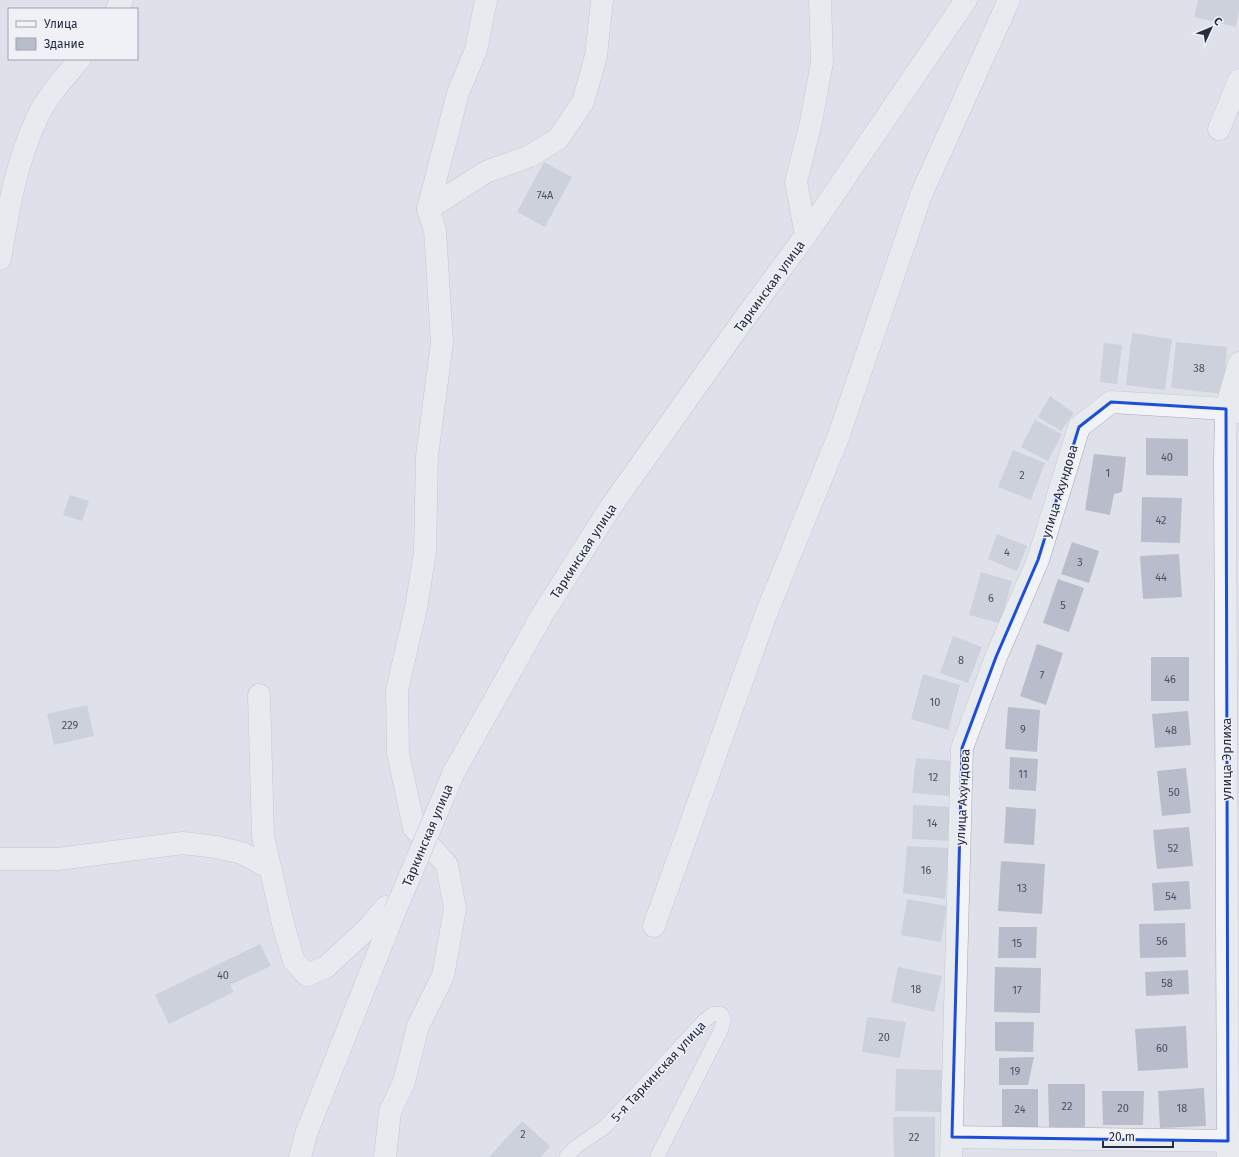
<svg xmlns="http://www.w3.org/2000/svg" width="1239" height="1157" font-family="'Fira Sans',sans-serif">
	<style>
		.building { fill: #b9bcca }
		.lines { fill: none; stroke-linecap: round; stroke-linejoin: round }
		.service-casing { stroke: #a4a7b4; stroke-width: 15 }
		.minor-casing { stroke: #a4a7b4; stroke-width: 23 }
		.tertiary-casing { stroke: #a4a7b4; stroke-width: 23 }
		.service { stroke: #f2f3f7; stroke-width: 14 }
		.minor { stroke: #f2f3f7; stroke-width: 22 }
		.tertiary { stroke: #f2f3f7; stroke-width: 22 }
		.tertiary-bridge-casing { stroke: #a4a7b4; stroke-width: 23; stroke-linecap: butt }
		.tertiary-bridge { stroke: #f2f3f7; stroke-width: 22 }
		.marked { fill: none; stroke: #1d4ed8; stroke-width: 3; stroke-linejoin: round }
		.labels { text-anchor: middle; stroke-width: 3; stroke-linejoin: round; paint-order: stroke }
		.number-label { font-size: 11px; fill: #4b5064 }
		.street-label { font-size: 13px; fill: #262c42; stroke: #eff1f7 }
	</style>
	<rect width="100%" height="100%" fill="#dfe1ea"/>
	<!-- building -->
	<g class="building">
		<polygon points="1198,0 1239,0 1239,11 1236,27 1194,17"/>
		<polygon points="544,162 572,177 545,227 517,212"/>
		<polygon points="1132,333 1172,339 1165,390 1126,385"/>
		<polygon points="1176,342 1227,347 1223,394 1171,388"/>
		<polygon points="1104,343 1122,345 1117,384 1100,382"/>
		<polygon points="1050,396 1074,413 1061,431 1038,417"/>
		<polygon points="1035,420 1062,434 1048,461 1021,447"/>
		<polygon points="1146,438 1188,439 1188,476 1146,475"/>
		<polygon points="1013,450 1045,463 1031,500 998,487"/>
		<polygon points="1094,454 1126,457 1122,492 1114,494 1110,515 1085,510"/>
		<polygon points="70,495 89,501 82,521 63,515"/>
		<polygon points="1142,497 1182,498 1180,543 1141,542"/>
		<polygon points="997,534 1027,546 1017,571 988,559"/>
		<polygon points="1072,542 1099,551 1089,583 1061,574"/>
		<polygon points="1179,554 1182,597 1143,599 1140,556"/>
		<polygon points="981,572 1012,581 1000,623 969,615"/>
		<polygon points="1058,579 1084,588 1069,632 1043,623"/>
		<polygon points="953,636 982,647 968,683 940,673"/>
		<polygon points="1037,644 1063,653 1046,705 1020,696"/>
		<rect x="1151" y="657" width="38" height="44"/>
		<polygon points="923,674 960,685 948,730 911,719"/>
		<polygon points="87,705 94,736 54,745 47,714"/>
		<polygon points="1008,707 1040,710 1037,752 1005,749"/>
		<polygon points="1188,711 1191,745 1155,748 1152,714"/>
		<polygon points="1010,757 1038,759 1036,791 1009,789"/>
		<polygon points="916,758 953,761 950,796 912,793"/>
		<polygon points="1186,768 1191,813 1162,816 1157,771"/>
		<polygon points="913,805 952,807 951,841 912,839"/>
		<polygon points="1006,807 1036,809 1034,845 1004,843"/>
		<polygon points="1189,827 1193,866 1157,869 1153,830"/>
		<polygon points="907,846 949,848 945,899 903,893"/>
		<polygon points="1001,861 1045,864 1042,914 998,911"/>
		<polygon points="1189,881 1191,909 1154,911 1152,883"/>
		<polygon points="907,899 947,906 941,942 901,935"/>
		<polygon points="1185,923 1186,957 1140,958 1139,924"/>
		<polygon points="999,927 1037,927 1036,958 998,958"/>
		<polygon points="260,944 271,966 230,985 234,992 169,1024 155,995"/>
		<polygon points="898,967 942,976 934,1012 891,1002"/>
		<polygon points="995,967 1041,968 1040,1013 994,1012"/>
		<polygon points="1188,970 1189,994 1146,996 1145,972"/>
		<polygon points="867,1017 906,1022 900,1058 862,1052"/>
		<polygon points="995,1022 1034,1022 1033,1052 995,1051"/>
		<polygon points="1186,1026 1188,1068 1138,1071 1135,1029"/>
		<polygon points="1034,1057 1028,1085 999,1085 999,1058"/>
		<polygon points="896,1069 942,1070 941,1112 895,1111"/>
		<polygon points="1048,1084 1085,1084 1085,1127 1049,1127"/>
		<polygon points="1204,1088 1206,1126 1160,1128 1158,1091"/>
		<rect x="1002" y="1089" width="36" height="39"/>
		<polygon points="1102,1091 1144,1091 1143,1125 1103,1125"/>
		<polygon points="893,1117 935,1117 935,1157 894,1157"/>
		<polygon points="522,1121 550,1146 541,1157 489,1157"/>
	</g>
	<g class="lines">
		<!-- service casing -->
		<g class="service-casing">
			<polyline id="service" points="566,1157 577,1146 605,1127 705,1020 713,1014 721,1014 724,1020 721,1030 657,1157"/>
		</g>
		<!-- minor casing -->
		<g class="minor-casing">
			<g id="minor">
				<polyline points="117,9 122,0"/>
				<polyline points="1219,129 1239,80"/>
				<polyline points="428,209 486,172 530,156 558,139 583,102 596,56 602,0"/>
				<polyline points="806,235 796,182 811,122 822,62 820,0"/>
				<path d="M 0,259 C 8,211 16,162 37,118 C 47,96 65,77 80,59"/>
				<polyline points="259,695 263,836 284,928 294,961 307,975 326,967 368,928 386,907 395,911"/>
				<polyline points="0,859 58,859 183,843 216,847 242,853 270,868"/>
				<polyline points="654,926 766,614 839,435 921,195 1009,0"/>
				<polyline points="952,1137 1239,1141"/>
				<polyline points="385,1157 390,1112 404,1082 418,1026 443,976 455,909 447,865 414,828 398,753 397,690 416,608 425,552 427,456 442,343 435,230 428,209 458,93 476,50 486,0"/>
				<polyline points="951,1157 962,748 996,657 1038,560 1079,427 1111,402 1226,409 1239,412"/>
				<polyline points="1228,1157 1225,461 1226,409 1239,363"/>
			</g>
		</g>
		<!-- tertiary casing -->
		<g class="tertiary-casing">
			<g id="tertiary">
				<polyline points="454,772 542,615 610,508 739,326 806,235 966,0"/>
				<polyline points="300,1157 306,1134 395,911"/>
			</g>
		</g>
		<!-- service -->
		<use href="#service" class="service"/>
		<!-- minor -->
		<use href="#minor" class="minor"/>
		<!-- tertiary -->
		<use href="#tertiary" class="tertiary"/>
		<!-- tertiary-bridge casing -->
		<g class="tertiary-bridge-casing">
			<polyline id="tertiary-bridge" points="395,911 454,772"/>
		</g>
		<!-- tertiary-bridge -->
		<use href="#tertiary-bridge" class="tertiary-bridge"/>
	</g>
	<!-- marked area -->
	<path d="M0 0H1239V1157H0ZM 1111,402 L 1226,409 L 1228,1141 L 952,1137 L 962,748 L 996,657 L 1038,560 L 1079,427 Z" fill="#dfe1ea" fill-opacity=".55" fill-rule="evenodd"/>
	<path class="marked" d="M 1111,402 L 1226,409 L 1228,1141 L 952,1137 L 962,748 L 996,657 L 1038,560 L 1079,427 Z"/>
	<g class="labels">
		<!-- number labels -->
		<g class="number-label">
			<text x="545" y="199">74А</text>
			<text x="1199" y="372">38</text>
			<text x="1167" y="461">40</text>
			<text x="1108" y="477">1</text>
			<text x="1022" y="479">2</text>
			<text x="1161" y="524">42</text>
			<text x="1007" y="556">4</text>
			<text x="1080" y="566">3</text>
			<text x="1161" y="581">44</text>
			<text x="991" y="602">6</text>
			<text x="1063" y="609">5</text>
			<text x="961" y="664">8</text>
			<text x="1042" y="679">7</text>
			<text x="1170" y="683">46</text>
			<text x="935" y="706">10</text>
			<text x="70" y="729">229</text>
			<text x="1023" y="733">9</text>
			<text x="1171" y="734">48</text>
			<text x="1023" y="778">11</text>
			<text x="933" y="781">12</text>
			<text x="1174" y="796">50</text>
			<text x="932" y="827">14</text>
			<text x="1173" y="852">52</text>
			<text x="926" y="874">16</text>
			<text x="1022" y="892">13</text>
			<text x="1171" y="900">54</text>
			<text x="1162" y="945">56</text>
			<text x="1017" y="947">15</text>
			<text x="223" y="979">40</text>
			<text x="1167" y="987">58</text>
			<text x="916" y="993">18</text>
			<text x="1017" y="994">17</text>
			<text x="884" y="1041">20</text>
			<text x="1162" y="1052">60</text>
			<text x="1015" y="1075">19</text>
			<text x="1067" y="1110">22</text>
			<text x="1123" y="1112">20</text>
			<text x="1182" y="1112">18</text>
			<text x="1020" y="1113">24</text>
			<text x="523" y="1138">2</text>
			<text x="914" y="1141">22</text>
		</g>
		<!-- street labels -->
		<g class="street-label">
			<text transform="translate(769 286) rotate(-54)" y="5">Таркинская улица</text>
			<text transform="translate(1059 491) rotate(-73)" y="5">улица Ахундова</text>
			<text transform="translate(583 551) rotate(-57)" y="5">Таркинская улица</text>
			<text transform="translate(1226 759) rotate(-90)" y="5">улица Эрлиха</text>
			<text transform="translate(962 797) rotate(-87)" y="5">улица Ахундова</text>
			<text transform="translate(427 835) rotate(-67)" y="5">Таркинская улица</text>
			<text transform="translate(658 1071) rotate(-47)" y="5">5-я Таркинская улица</text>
		</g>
	</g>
	<!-- legend -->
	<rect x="8" y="8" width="130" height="52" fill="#eff1f7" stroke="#9fa2af"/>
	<rect x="16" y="21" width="20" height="6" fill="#f2f3f7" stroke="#9fa2af"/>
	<text x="44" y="28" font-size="12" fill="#262c42">Улица</text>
	<rect x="16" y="38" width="20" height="12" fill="#b9bcca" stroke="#9fa2af"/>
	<text x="44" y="48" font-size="12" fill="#262c42">Здание</text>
	<!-- north arrow -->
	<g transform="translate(1211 28) rotate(46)" stroke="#eff1f7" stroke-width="3" paint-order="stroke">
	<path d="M0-3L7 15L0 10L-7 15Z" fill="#262c42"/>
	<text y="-6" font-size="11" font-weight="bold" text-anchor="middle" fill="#262c42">С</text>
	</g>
	<!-- scale -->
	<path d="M1103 1141v6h70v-6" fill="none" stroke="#262c42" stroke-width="2"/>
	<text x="1109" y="1141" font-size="12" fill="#262c42" stroke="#eff1f7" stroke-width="3" paint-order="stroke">20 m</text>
</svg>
